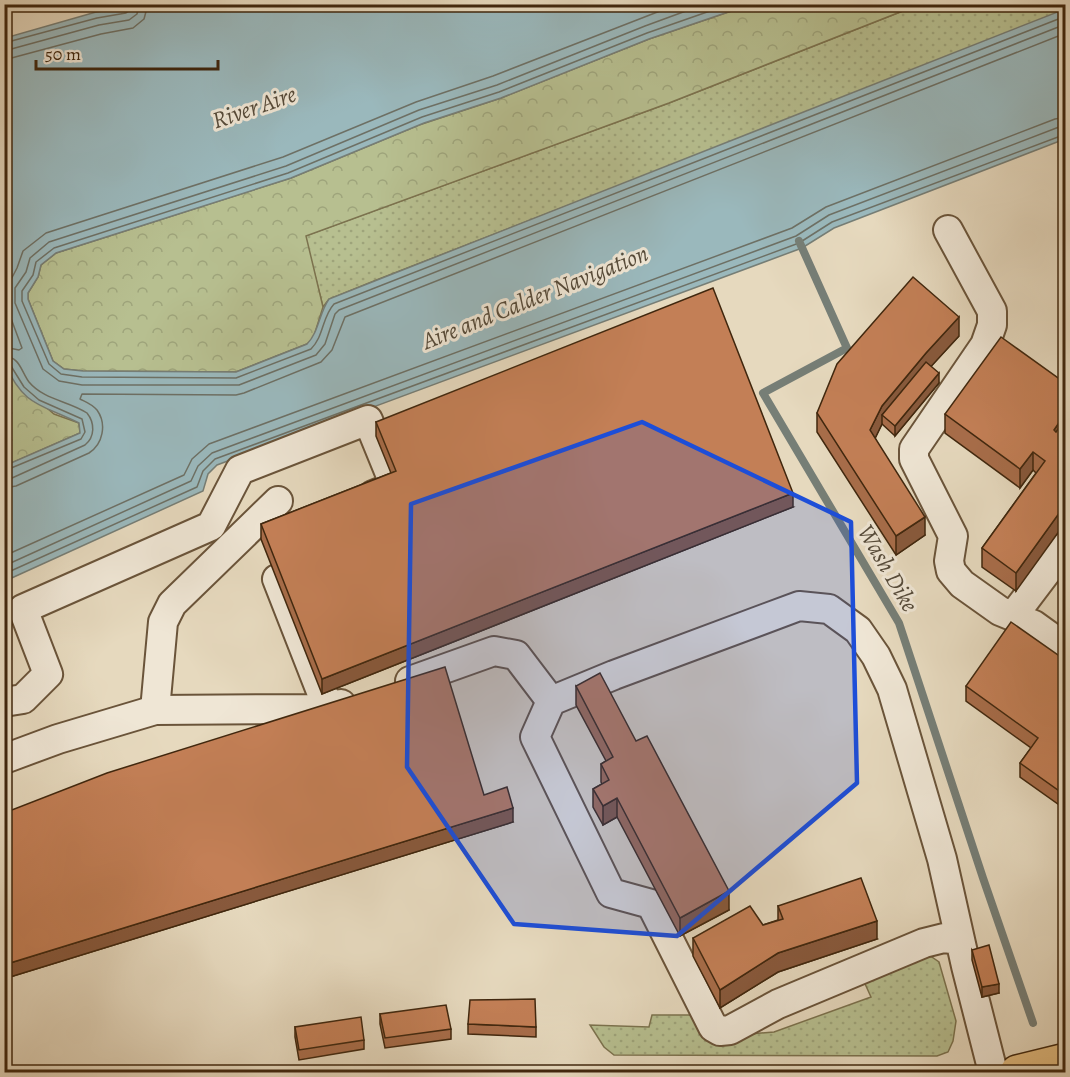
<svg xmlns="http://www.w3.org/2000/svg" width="1070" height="1077" font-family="Alegreya,serif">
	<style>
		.grass { fill: url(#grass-dots); stroke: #7c734f; stroke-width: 1.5 }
		.forest { fill: url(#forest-crowns); stroke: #7c734f; stroke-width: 1.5 }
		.water { fill: #9ab8bc; stroke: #767e76; stroke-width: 1.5 }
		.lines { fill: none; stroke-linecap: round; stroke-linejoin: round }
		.shore { stroke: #6d7065; stroke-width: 1.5 }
		.stream { stroke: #767e76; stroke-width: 8 }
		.minor-casing { stroke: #6a543a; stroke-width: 32 }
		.major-casing { stroke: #40270e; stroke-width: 36 }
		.minor { stroke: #efe6d5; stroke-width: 28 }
		.major { stroke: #e3bc7f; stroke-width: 33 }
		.wall { fill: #a86d4a; stroke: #40270e; stroke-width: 1.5 }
		.shaded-wall { fill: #88593c; stroke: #40270e; stroke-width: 1.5 }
		.building { fill: #c37f56; stroke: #40270e; stroke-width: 1.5 }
		.marked { fill: #1d4ed8; fill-opacity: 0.2; stroke: #1d4ed8; stroke-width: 4.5; stroke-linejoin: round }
		.labels { text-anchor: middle; stroke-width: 6; stroke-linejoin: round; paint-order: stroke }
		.water-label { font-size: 24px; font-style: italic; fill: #564b3a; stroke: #efe6d5 }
	</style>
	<defs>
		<pattern id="grass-dots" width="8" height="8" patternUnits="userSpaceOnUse" patternTransform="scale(1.5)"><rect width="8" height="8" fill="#b7bf90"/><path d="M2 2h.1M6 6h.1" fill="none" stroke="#9ea47b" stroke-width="1.8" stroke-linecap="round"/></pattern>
		<pattern id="forest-crowns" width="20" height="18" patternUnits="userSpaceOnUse" patternTransform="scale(1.5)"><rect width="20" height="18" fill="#b7bf90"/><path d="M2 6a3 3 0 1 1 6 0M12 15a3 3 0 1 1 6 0" fill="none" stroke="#9ea47b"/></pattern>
	</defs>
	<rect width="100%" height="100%" fill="#e6d9be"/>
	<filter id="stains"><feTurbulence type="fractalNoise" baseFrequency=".00333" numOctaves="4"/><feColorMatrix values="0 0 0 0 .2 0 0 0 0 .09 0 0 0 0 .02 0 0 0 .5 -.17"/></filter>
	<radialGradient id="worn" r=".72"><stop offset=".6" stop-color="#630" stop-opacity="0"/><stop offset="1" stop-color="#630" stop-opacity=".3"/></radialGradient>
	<!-- grass -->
	<g class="grass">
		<polygon points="918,5 1065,5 1065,12 379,279 329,299 323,307 305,236 669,103"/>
		<polygon points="929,955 939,962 956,1021 953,1041 948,1052 937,1056 614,1055 604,1047 590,1025 649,1027 652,1015 704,1015 715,1037 774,1032 871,997 861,975"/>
	</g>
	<!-- forest -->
	<g class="forest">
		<polygon points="749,5 918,5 669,103 306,236 323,307 313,339 307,344 236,372 83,371 64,369 53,361 28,299 28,293 38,277 41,265 56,253 291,178 419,125 501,98 649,39"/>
		<polygon points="4,364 10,376 54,414 79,423 80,433 5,466"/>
	</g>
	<!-- water -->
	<path class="water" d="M 144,5 L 749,5 L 649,39 L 501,98 L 424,123 L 291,178 L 56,253 L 41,265 L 38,277 L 28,293 L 28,299 L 53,361 L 64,369 L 83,371 L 236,372 L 307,344 C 319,332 319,313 329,299 L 1065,9 L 1065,139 L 834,228 L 802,248 L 217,465 L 208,474 L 203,491 L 5,581 L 4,466 L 80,433 L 79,423 C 41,404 24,407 5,364 L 5,38 L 96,12 Z"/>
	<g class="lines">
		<!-- shore -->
		<g class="shore">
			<polyline points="705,4 645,26 497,85 419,110 286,166 49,242 30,258 26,272 15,288 15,303 43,369 59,381 82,385 239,385 316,355 325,344 335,314 339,310 1066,24"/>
			<path d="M 730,4 L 647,33 L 499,92 L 422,117 L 288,173 L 54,248 L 36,262 L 33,275 L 22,291 L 22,301 L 49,364 L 61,374 L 82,377 L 236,378 L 311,349 C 324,336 322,317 334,304 L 1066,16"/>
			<polyline points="4,43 97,18 126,13 130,10 131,4"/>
			<polyline points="4,51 99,25 129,20 137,14 139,4"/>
			<polyline points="4,60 101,34 133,28 144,19 148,4"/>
			<polyline points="4,347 19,350 22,348 6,305 6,289 17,268 23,251 46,233 283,157 416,102 493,76 678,4"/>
			<path d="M 4,356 C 20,357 21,371 29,382 C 44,400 69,401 87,413 C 95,423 95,437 85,445 L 12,478 L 4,479"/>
			<polyline points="4,363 11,366 24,387 39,400 82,419 85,432 81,439 4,471"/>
			<path d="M 4,488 L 16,486 L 89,453 C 103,444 107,424 97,410 C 92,404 86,402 80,399 L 82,394 L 236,395 L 244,393 L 321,362 L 332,350 L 345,317 L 1066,33"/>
			<polyline points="4,556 184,475 192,459 209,444 792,228 826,207 1055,119 1066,117"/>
			<polyline points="4,566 191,481 198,466 212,453 796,236 829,215 1059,127 1066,126"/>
			<polyline points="4,574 197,487 203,471 215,459 799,243 832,222 1066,134"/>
		</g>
		<!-- stream -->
		<polyline class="stream" points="799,241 847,348 763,393 899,623 983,878 1033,1023"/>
		<!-- minor casing -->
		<g class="minor-casing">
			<g id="minor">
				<polyline points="948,230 992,311 992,325 985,345 914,449 914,459 953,536 949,561 951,571 962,584 1000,611 1034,625 1066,648"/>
				<polyline points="277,579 322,694 339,715 317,722"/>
				<polyline points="1013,616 1066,546"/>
				<polyline points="410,681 494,651 516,655 551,701"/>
				<polyline points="4,702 23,699 48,674 23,609 211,526 240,470 368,420 395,486 373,495"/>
				<polyline points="155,710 163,622 172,604 278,501"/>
				<polyline points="4,759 58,739 155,710 312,709 341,704"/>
				<polyline points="960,940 944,938 924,943 778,1004 730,1030 720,1031 713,1027 651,904 611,893 535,737 551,701 614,675 799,606 829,609 858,630 876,656 892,689 942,859 966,966 993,1072"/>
			</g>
		</g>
		<!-- major casing -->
		<g class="major-casing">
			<polyline id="major" points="1017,1072 1066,1060"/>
		</g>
		<!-- minor -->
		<use href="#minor" class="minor"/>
		<!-- major -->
		<use href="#major" class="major"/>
	</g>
	<!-- wall -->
	<g class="wall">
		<polygon points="959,336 931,366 939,383 895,436 882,424 875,438 925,535 896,555 817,432 817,413"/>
		<polygon points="1065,383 1016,591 982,567 982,548 1036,473 1033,470 1020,488 945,433 945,414"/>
		<polygon points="376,422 793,507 322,694 261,539 261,524 391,473 376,436"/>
		<polygon points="1065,660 1065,809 1020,777 1020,763 1031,748 966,701 966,686"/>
		<polygon points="576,686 636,741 729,910 680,936 617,817 603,825 593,807 593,789 602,784 601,782 601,764 606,761 576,705"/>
		<polygon points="484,795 513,822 10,977 7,946 4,946 4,813"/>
		<polygon points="1065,839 1065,860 1062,858 1062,843"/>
		<polygon points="778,906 877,939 778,972 720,1008 693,956 693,938 763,925 778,920"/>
		<polygon points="972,950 999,993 982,997 972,960"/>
		<polygon points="380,1014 451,1029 451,1039 385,1048 380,1024"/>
		<polygon points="468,1024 536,1027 536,1037 468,1034"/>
		<polygon points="295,1027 364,1040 364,1049 299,1060 295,1037"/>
	</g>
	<!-- shaded-wall -->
	<g class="shaded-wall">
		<polygon points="959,317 959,336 926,372 882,415 882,424 870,449 870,430 882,406 926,353"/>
		<polygon points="939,373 939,383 895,436 895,426"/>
		<polygon points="1065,414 1065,432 1054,449 1054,430"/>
		<polygon points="1033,452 1033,470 1020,488 1020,469"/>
		<polygon points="793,493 793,507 322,694 322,679"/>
		<polygon points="1065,505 1065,523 1016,591 1016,573"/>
		<polygon points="925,517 925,535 896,555 896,536"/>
		<polygon points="617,798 617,817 603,825 603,806"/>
		<polygon points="513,808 513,822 10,977 10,963"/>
		<polygon points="729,891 729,910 680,936 680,918"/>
		<polygon points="877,921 877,939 778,972 720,1008 720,990 778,953"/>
		<polygon points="999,984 999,993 982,997 982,987"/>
	</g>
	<!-- building -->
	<g class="building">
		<polygon points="913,277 959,317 926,353 882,406 870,430 925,517 896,536 817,413 837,364"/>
		<polygon points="713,288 793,493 322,679 261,524 396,471 376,422"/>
		<polygon points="1001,337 1065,383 1065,414 1054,430 1056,432 1065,419 1065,505 1016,573 982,548 1045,461 1033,452 1020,469 945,414"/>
		<polygon points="926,362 939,373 895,426 882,415"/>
		<polygon points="1011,622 1065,660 1065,795 1020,763 1038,738 966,686"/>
		<polygon points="445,667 484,795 507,787 513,808 10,963 7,932 4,932 4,813 107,773"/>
		<polygon points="600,673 636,741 647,736 729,891 680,918 617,798 603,806 593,789 609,780 601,764 613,757 576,686"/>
		<polygon points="1065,839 1065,846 1062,843"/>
		<polygon points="861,878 877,921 778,953 720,990 693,938 750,906 763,925 783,919 778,906"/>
		<polygon points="989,945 999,984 982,987 972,950"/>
		<polygon points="535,999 536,1027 468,1024 470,1000"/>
		<polygon points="446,1005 451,1029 385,1038 380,1014"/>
		<polygon points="361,1017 364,1040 299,1050 295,1027"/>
	</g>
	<!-- marked area -->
	<path class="marked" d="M 642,422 L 851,522 L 857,783 L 677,936 L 514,924 L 407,767 L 411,504 Z"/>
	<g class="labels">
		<!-- water labels -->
		<g class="water-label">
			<text transform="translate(254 107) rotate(-19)" y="8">River Aire</text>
			<text transform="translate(535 297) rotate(-22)" y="8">Aire and Calder Navigation</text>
			<text transform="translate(888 568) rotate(60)" y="8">Wash Dike</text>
		</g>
	</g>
	<!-- margin -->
	<rect width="1070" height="1077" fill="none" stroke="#e6d9be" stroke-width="24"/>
	<rect x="6" y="6" width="1058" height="1065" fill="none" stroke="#40270e" stroke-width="3"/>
	<rect x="12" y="12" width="1046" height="1053" fill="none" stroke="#40270e" stroke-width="1.5"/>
	<!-- scale -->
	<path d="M36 60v9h182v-9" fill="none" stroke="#40270e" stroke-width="3"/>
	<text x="45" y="60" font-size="18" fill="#40270e" stroke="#efe6d5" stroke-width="4.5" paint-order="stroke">50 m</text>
	<rect width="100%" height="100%" filter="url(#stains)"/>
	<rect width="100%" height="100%" fill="url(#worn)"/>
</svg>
